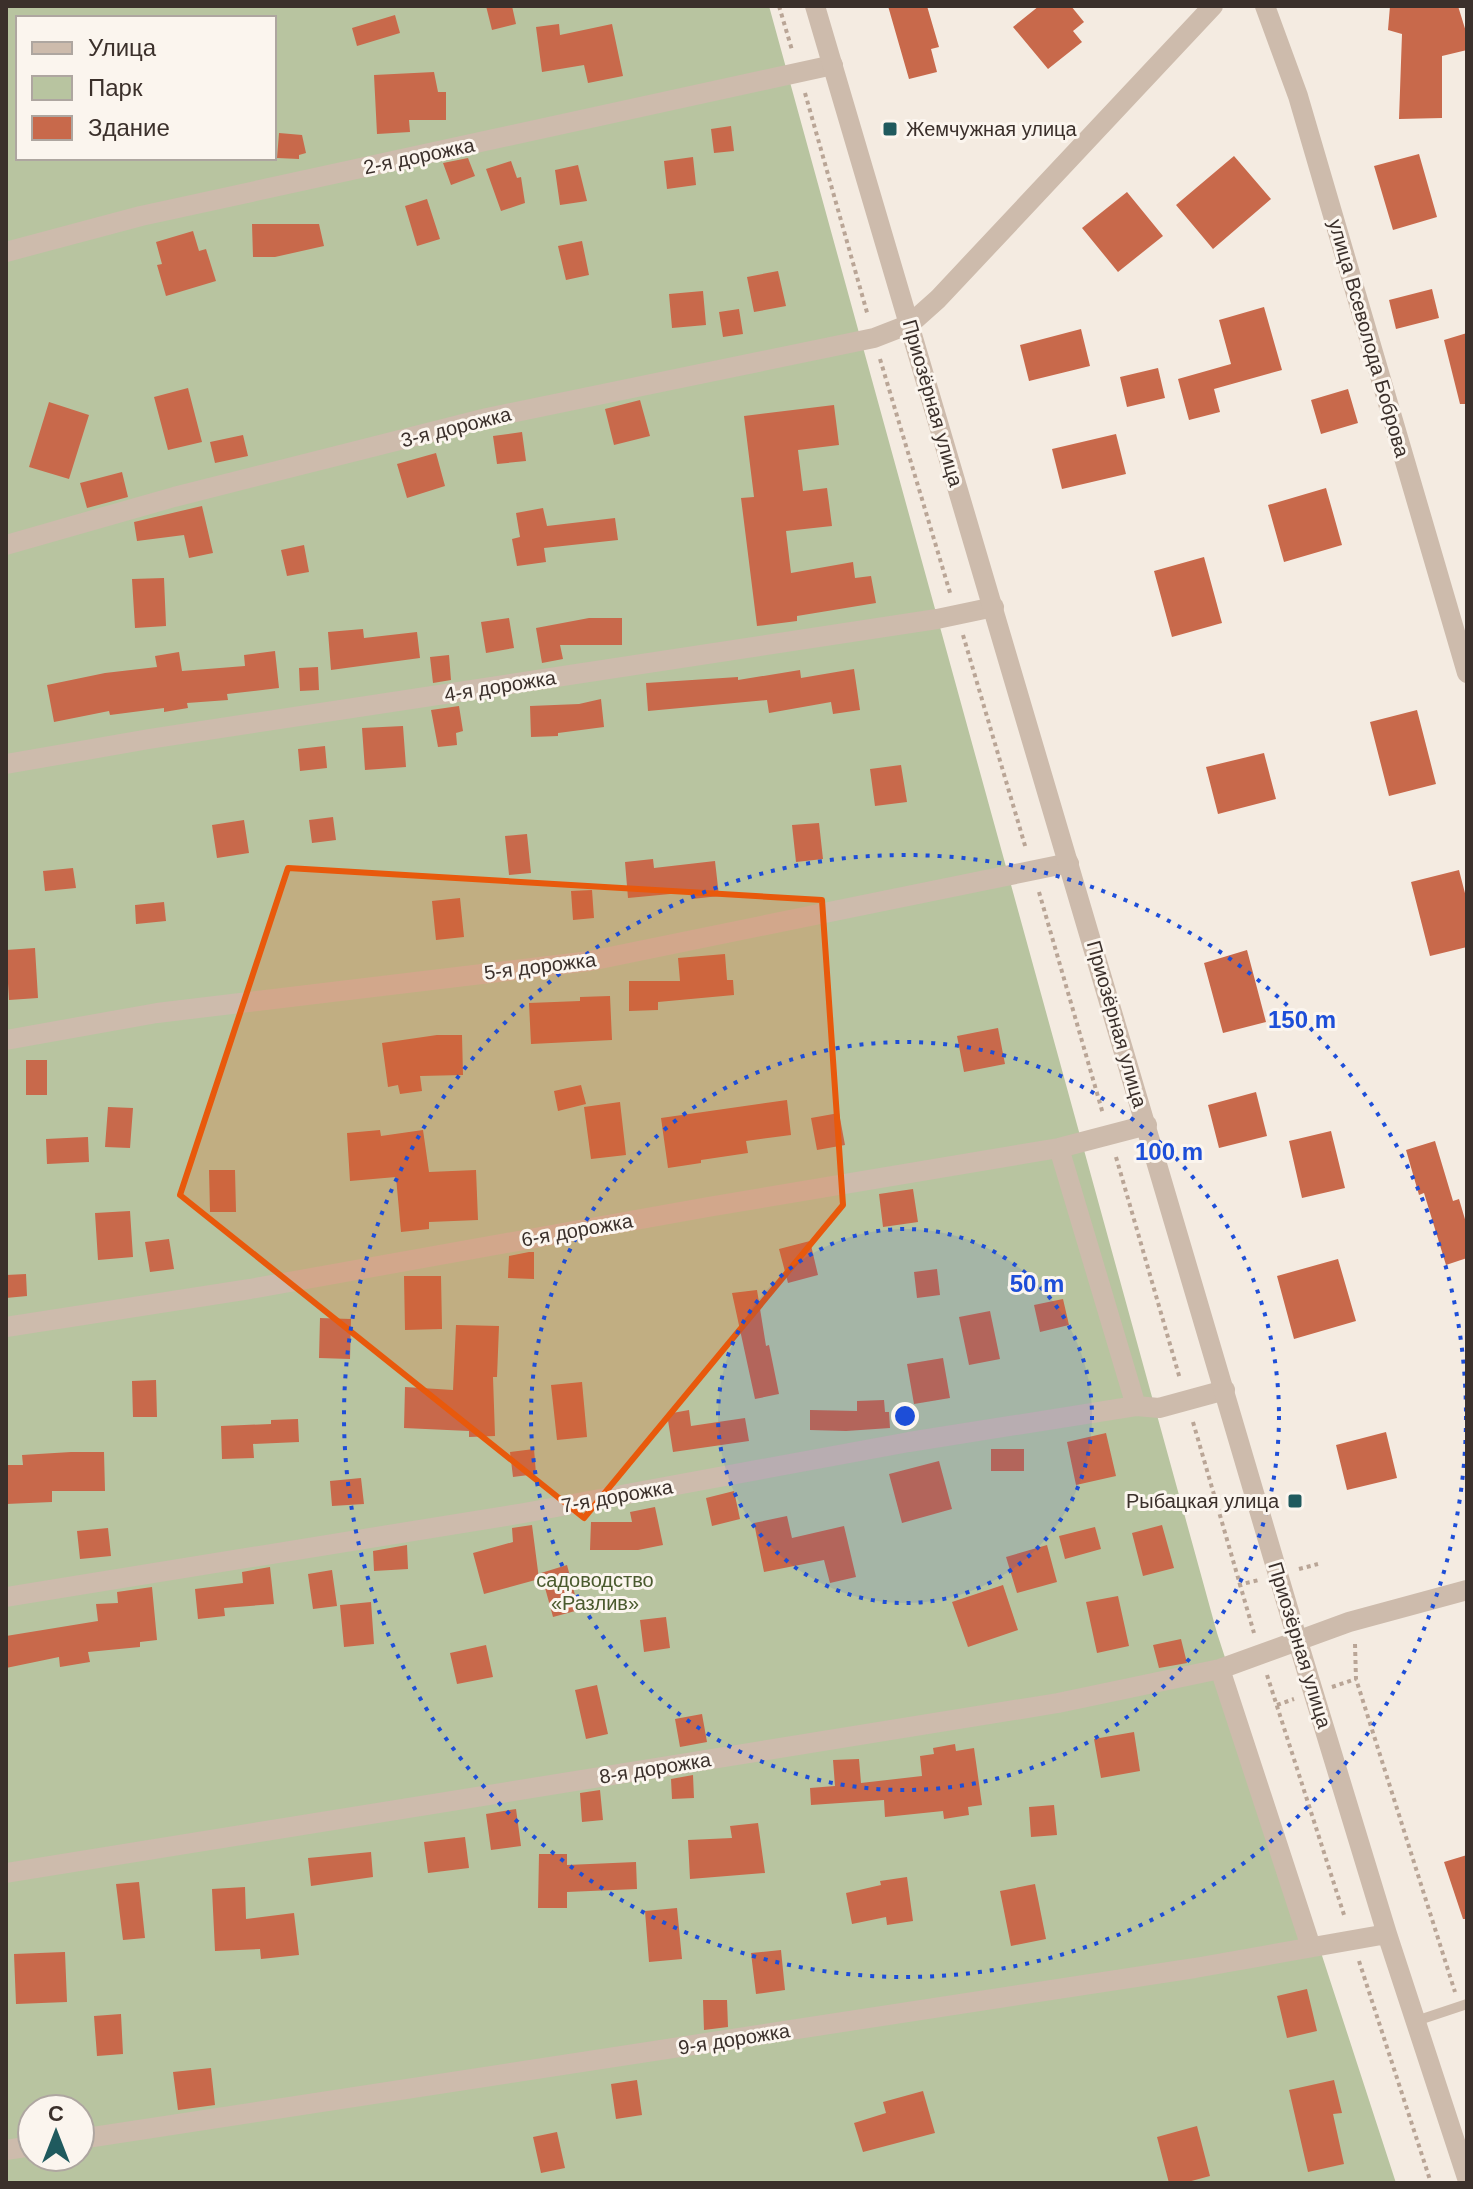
<svg xmlns="http://www.w3.org/2000/svg" width="1473" height="2189" viewBox="0 0 1473 2189" font-family="Arial,sans-serif">
	<style>
		.green { fill: #b8c4a0; fill-rule: evenodd }
		.building { fill: #c8694b }
		.lines { fill: none; stroke-linecap: round; stroke-linejoin: round }
		.path { stroke: #b9a596; stroke-width: 4; stroke-dasharray: 4 4; stroke-linecap: butt }
		.service { stroke: #cdbbac; stroke-width: 10 }
		.minor { stroke: #cdbbac; stroke-width: 20 }
		.tertiary { stroke: #cdbbac; stroke-width: 20 }
		.marked { fill: #e8590c; fill-opacity: 0.2; stroke: #e8590c; stroke-width: 6; stroke-linejoin: round }
		.ring { fill: none; stroke: #1d4ed8; stroke-width: 4; stroke-dasharray: 4 8 }
		.poi-dot { fill: #1f5a5e; stroke: #fbf5ee; stroke-width: 3 }
		.labels { text-anchor: middle; stroke-width: 6; stroke-linejoin: round; paint-order: stroke }
		.poi-label { font-size: 20px; fill: #3b302b; stroke: #fbf5ee; text-anchor: start }
		.street-label { font-size: 20px; fill: #3b302b; stroke: #fbf5ee }
		.park-label { font-size: 20px; fill: #4a5a2e; stroke: #fbf5ee }
		.centre { fill: #1d4ed8; stroke: #fbf5ee; stroke-width: 4 }
		.ring-label { font-size: 24px; text-anchor: middle; font-weight: bold; fill: #1d4ed8; stroke: #fbf5ee; stroke-width: 6; stroke-linejoin: round; paint-order: stroke }
	</style>
	<rect width="100%" height="100%" fill="#f4ebe1"/>
	<path class="green" d="M6,6H769L1217,1633L1396,2183H6ZM18,18H274V158H18ZM32,2109H80V2157H32Z"/>
	<path class="building" d="M486,6H512L516,24L492,30Z
		M888,6H927L939,47L931,49L937,72L909,79Z
		M1039,6H1071L1084,22L1073,31L1082,42L1048,69L1013,27Z
		M1390,6H1458L1467,35V50L1442,56V118L1399,119L1402,34L1388,30Z
		M395,15L400,33L357,46L352,28Z
		M559,24L560,35L612,24L623,76L588,83L584,65L542,72L536,27Z
		M434,72L438,92H446V120H409L410,132L377,134L374,75Z
		M731,126L734,151L714,153L711,129Z
		M279,133L302,135L306,153L299,155V159L277,158Z
		M1419,154L1437,217L1393,230L1374,166Z
		M1234,156L1271,199L1213,249L1176,205Z
		M693,157L696,185L667,189L664,161Z
		M468,158L475,176L451,185L443,163Z
		M511,161L517,178L521,177L525,203L501,211L486,169Z
		M578,165L587,201L560,205L555,170Z
		M1127,192L1163,236L1118,272L1082,228Z
		M427,199L440,239L417,246L405,206Z
		M252,224H319L324,246L275,257H253Z
		M193,231L199,251L206,249L216,281L166,296L157,265L162,264L156,242Z
		M582,241L589,275L566,280L558,246Z
		M778,271L786,306L754,312L747,277Z
		M1432,289L1439,318L1396,329L1389,300Z
		M703,291L706,325L672,328L669,294Z
		M1264,307L1282,370L1214,389L1220,412L1189,420L1178,379L1231,364L1219,320Z
		M739,309L743,334L723,337L719,312Z
		M1081,329L1090,366L1029,381L1020,345Z
		M1467,333V404H1460L1444,340Z
		M1158,368L1165,398L1127,407L1120,377Z
		M188,388L202,442L168,450L154,397Z
		M1348,389L1358,423L1321,434L1311,400Z
		M640,400L650,436L614,445L605,409Z
		M49,402L89,415L69,479L29,467Z
		M834,405L839,445L798,450L803,491L827,488L832,526L786,531L791,573L853,562L855,578L871,576L876,603L797,616V621L757,626L741,498L754,497L744,416Z
		M522,432L526,461L497,464L493,436Z
		M1116,434L1126,474L1062,489L1052,449Z
		M243,435L248,456L215,463L210,442Z
		M436,453L445,486L407,498L397,464Z
		M122,472L128,497L87,508L80,483Z
		M1326,488L1342,545L1284,562L1268,505Z
		M202,506L213,553L189,558L184,535L137,541L134,522Z
		M543,508L547,526L615,518L618,540L544,548L546,562L517,566L512,539L520,537L516,513Z
		M304,545L309,572L287,576L281,550Z
		M1204,557L1222,623L1172,637L1154,571Z
		M164,578L166,626L135,628L132,579Z
		M509,618L514,648L486,653L481,622Z
		M589,618H622V645H560L563,659L542,663L536,628Z
		M363,629L364,638L417,632L420,658L331,670L328,632Z
		M275,651L279,688L227,694L228,700L187,703L188,708L164,712V708L110,715L109,711L54,722L47,685L105,673L157,667L155,656L179,652L182,671L245,666L244,655Z
		M449,655L451,680L433,683L430,657Z
		M318,667L319,690L300,691L299,668Z
		M854,669L860,710L833,714L831,702L769,713L767,700L648,711L646,683L738,677V680L800,670L801,678Z
		M601,699L604,727L558,733V736L531,737L530,706L579,704Z
		M459,706L463,731L456,733L457,745L438,747L431,710Z
		M1417,710L1436,784L1389,796L1370,722Z
		M403,726L406,767L365,770L362,728Z
		M325,746L327,768L300,771L298,749Z
		M1264,753L1276,799L1218,814L1206,767Z
		M901,765L907,802L875,806L870,769Z
		M333,817L336,840L312,843L309,820Z
		M244,820L249,853L217,858L212,825Z
		M819,823L823,859L796,862L792,825Z
		M527,834L531,873L509,875L505,836Z
		M653,859L654,868L715,861L719,896L692,899L691,892L628,898L625,862Z
		M73,868L76,888L45,891L43,871Z
		M1459,870L1467,901V947L1430,956L1411,882Z
		M592,890L594,918L573,920L571,891Z
		M460,898L464,937L436,940L432,901Z
		M164,902L166,921L136,924L135,905Z
		M35,948L38,998L9,1000L6,950Z
		M1247,950L1266,1022L1223,1033L1204,963Z
		M725,954L727,980H733L734,995L658,1002V1010L629,1011V981H680L678,958Z
		M610,996L612,1040L531,1044L529,1003L580,1001V997Z
		M998,1028L1005,1064L964,1072L957,1036Z
		M437,1035H462L463,1075L420,1076L422,1091L400,1094L398,1085L388,1087L382,1043Z
		M26,1060H47V1095H26Z
		M581,1085L586,1104L558,1111L554,1091Z
		M1256,1092L1267,1136L1219,1148L1208,1105Z
		M787,1100L791,1135L746,1141L748,1153L701,1160V1163L668,1168L661,1118Z
		M620,1102L626,1155L591,1159L584,1107Z
		M108,1107L133,1108L130,1148L105,1147Z
		M839,1113L845,1145L817,1150L811,1118Z
		M380,1130L381,1136L423,1130L429,1172L476,1170L478,1220L429,1222V1229L401,1232L396,1177L350,1181L347,1133Z
		M1331,1131L1345,1188L1302,1198L1289,1141Z
		M88,1137L89,1162L47,1164L46,1139Z
		M1435,1141L1453,1201L1459,1199L1467,1226V1258L1446,1265L1424,1193L1419,1195L1406,1150Z
		M209,1170H235L236,1212H210Z
		M913,1189L918,1222L883,1227L879,1194Z
		M130,1211L133,1257L98,1260L95,1213Z
		M169,1239L174,1269L150,1272L145,1242Z
		M810,1241L818,1275L788,1283L779,1249Z
		M529,1252H534V1279L508,1278L509,1256Z
		M1338,1259L1356,1321L1294,1339L1277,1276Z
		M937,1269L940,1295L917,1298L914,1272Z
		M26,1274L27,1296L6,1298V1275Z
		M404,1276H441L442,1329L405,1330Z
		M757,1290L766,1346L769,1345L779,1394L755,1399L732,1293Z
		M1063,1299L1069,1325L1040,1332L1034,1305Z
		M990,1311L1000,1359L969,1365L959,1317Z
		M320,1318L351,1319L350,1359L319,1358Z
		M456,1325L499,1326L497,1377H493L495,1436L469,1437V1431L404,1428L405,1387L453,1390Z
		M943,1358L950,1398L914,1404L907,1364Z
		M156,1380L157,1417H133L132,1381Z
		M582,1382L587,1437L557,1440L551,1385Z
		M884,1400L885,1412H889L890,1428L846,1431L810,1430V1410L857,1411V1401Z
		M689,1410L691,1426L745,1418L749,1441L673,1452L667,1414Z
		M298,1419L299,1442L253,1444L254,1458L222,1459L221,1426L271,1424V1420Z
		M1386,1432L1397,1478L1347,1490L1336,1445Z
		M1106,1433L1116,1476L1076,1485L1067,1442Z
		M534,1449L536,1474L513,1477L510,1452Z
		M991,1449H1024V1471H991Z
		M71,1452H104L105,1491H52V1502L6,1504V1465H23L22,1455Z
		M939,1461L952,1509L902,1523L889,1474Z
		M361,1478L364,1504L332,1506L330,1481Z
		M734,1491L740,1519L712,1526L706,1498Z
		M655,1507L663,1545L638,1550H590L591,1522H632L630,1512Z
		M787,1516L792,1538L844,1526L856,1577L830,1583L824,1560L764,1572L754,1523Z
		M532,1525L539,1579L484,1594L473,1553L513,1542L512,1528Z
		M1162,1525L1174,1568L1143,1576L1132,1533Z
		M1095,1527L1101,1549L1065,1559L1059,1536Z
		M108,1528L111,1556L80,1559L77,1531Z
		M407,1545L408,1569L374,1571L373,1551Z
		M1047,1545L1057,1582L1017,1593L1006,1557Z
		M567,1565L579,1610L553,1617L541,1573Z
		M270,1567L274,1604L224,1608L225,1616L198,1619L195,1589L243,1583L242,1572Z
		M332,1570L337,1606L313,1609L308,1574Z
		M1003,1585L1018,1630L968,1647L952,1602Z
		M152,1587L157,1640L140,1642V1647L88,1652L90,1662L60,1667L59,1657L6,1668V1636L98,1621L96,1604L118,1603L117,1592Z
		M1118,1596L1129,1646L1097,1653L1086,1602Z
		M371,1602L374,1644L344,1647L340,1605Z
		M666,1617L670,1648L644,1652L640,1620Z
		M1181,1639L1187,1663L1159,1668L1153,1645Z
		M486,1645L493,1677L457,1684L450,1653Z
		M597,1685L608,1734L586,1739L575,1690Z
		M702,1714L707,1742L680,1747L675,1719Z
		M1134,1732L1140,1771L1101,1778L1094,1739Z
		M955,1744L956,1751L974,1748L982,1805L968,1807L969,1815L944,1819L943,1811L885,1817L884,1800L811,1805L810,1788L835,1786L833,1760L859,1759L861,1783L922,1776L920,1756L934,1754L933,1748Z
		M693,1775L694,1798L672,1799L671,1779Z
		M600,1790L603,1820L582,1822L580,1793Z
		M1054,1805L1057,1835L1031,1837L1029,1807Z
		M516,1809L521,1846L491,1850L486,1814Z
		M758,1823L765,1873L690,1879L688,1840L732,1838L730,1826Z
		M465,1837L469,1868L428,1873L424,1842Z
		M371,1852L373,1877L311,1886L308,1858Z
		M539,1854H567V1865L636,1862L637,1889L567,1892V1908H538Z
		M1467,1855V1919H1463L1444,1862Z
		M907,1877L913,1921L887,1925L886,1917L852,1924L846,1893L881,1885L880,1881Z
		M139,1882L145,1938L123,1940L116,1884Z
		M1035,1884L1046,1939L1011,1946L1000,1891Z
		M245,1887L246,1919L294,1913L299,1955L261,1959L260,1949L215,1951L212,1889Z
		M677,1908L682,1959L649,1962L645,1911Z
		M781,1950L785,1990L756,1994L751,1953Z
		M65,1952L67,2002L16,2004L14,1954Z
		M1307,1989L1317,2031L1287,2038L1277,1996Z
		M703,2000H727L728,2027L704,2030Z
		M121,2014L123,2054L97,2056L94,2016Z
		M211,2068L215,2105L178,2110L173,2072Z
		M637,2080L642,2115L616,2119L611,2084Z
		M1334,2080L1342,2113L1333,2114L1344,2164L1308,2172L1289,2090Z
		M923,2091L935,2133L863,2152L854,2123L886,2113L883,2102Z
		M1197,2126L1210,2176L1184,2183H1169L1157,2137Z
		M557,2132L565,2168L541,2173L533,2137Z"/>
	<g class="lines">
		<path class="path" d="M779,6L792,50
			M805,93L868,316
			M880,359L951,596
			M963,635L1026,849
			M1039,892L1103,1114
			M1116,1157L1180,1379
			M1193,1422L1254,1633
			M1299,1569L1318,1564
			M1238,1585L1259,1580
			M1355,1644L1356,1679L1455,1992
			M1267,1675L1345,1918
			M1332,1687L1356,1679
			M1277,1705L1294,1699
			M1359,1961L1431,2183"/>
		<path class="service" d="M1416,2021L1467,2004"/>
		<path class="minor" d="M1265,6L1298,96L1467,673
			M6,252L141,216L833,65
			M6,545L174,497L487,418L874,338L910,324L938,299L1213,6
			M6,764L149,739L937,619L994,607
			M6,1040L157,1013L590,961L1069,863
			M1059,1148L1136,1406
			M6,1327L250,1289L708,1207L1059,1148L1147,1125
			M6,1597L524,1513L909,1442L1136,1406L1159,1408L1225,1390
			M1298,1642L1387,1934L1467,2178
			M1220,1669L1311,1947
			M6,1873L1058,1703L1220,1669L1349,1622L1467,1590
			M80,2139L1195,1968L1387,1934
			M6,2150L32,2146"/>
		<path class="tertiary" d="M815,6L1298,1642"/>
	</g>
	<path class="marked" d="M288,868L822,900L843,1205L584,1518L180,1195Z"/>
	<circle cx="905" cy="1416" r="187" fill="#1d4ed8" fill-opacity=".12"/>
	<g class="ring">
		<circle cx="905" cy="1416" r="187"/>
		<circle cx="905" cy="1416" r="374"/>
		<circle cx="905" cy="1416" r="561"/>
	</g>
	<g class="poi-dot">
		<rect x="882" y="121" width="16" height="16" rx="4"/>
		<rect x="1287" y="1493" width="16" height="16" rx="4"/>
	</g>
	<g class="labels">
		<g class="poi-label">
			<text x="906" y="136">Жемчужная улица</text>
			<text x="1279" y="1508" text-anchor="end">Рыбацкая улица</text>
		</g>
		<g class="street-label">
			<text transform="translate(419 156) rotate(-12)" y="7">2-я дорожка</text>
			<text transform="translate(1369 338) rotate(74)" y="7">улица Всеволода Боброва</text>
			<text transform="translate(933 403) rotate(74)" y="7">Приозёрная улица</text>
			<text transform="translate(456 427) rotate(-14)" y="7">3-я дорожка</text>
			<text transform="translate(500 686) rotate(-9)" y="7">4-я дорожка</text>
			<text transform="translate(540 966) rotate(-7)" y="7">5-я дорожка</text>
			<text transform="translate(1117 1024) rotate(74)" y="7">Приозёрная улица</text>
			<text transform="translate(577 1230) rotate(-10)" y="7">6-я дорожка</text>
			<text transform="translate(617 1496) rotate(-10)" y="7">7-я дорожка</text>
			<text transform="translate(1300 1645) rotate(73)" y="7">Приозёрная улица</text>
			<text transform="translate(655 1768) rotate(-9)" y="7">8-я дорожка</text>
			<text transform="translate(734 2039) rotate(-9)" y="7">9-я дорожка</text>
		</g>
		<g class="park-label">
			<text x="595" y="1587">садоводство<tspan x="595" dy="23">«Разлив»</tspan></text>
		</g>
	</g>
	<circle cx="905" cy="1416" r="12" class="centre"/>
	<g class="ring-label">
		<text x="1302" y="1028">150 m</text>
		<text x="1169" y="1160">100 m</text>
		<text x="1037" y="1292">50 m</text>
	</g>
	<rect width="1473" height="2189" fill="none" stroke="#3b302b" stroke-width="16"/>
	<rect x="16" y="16" width="260" height="144" fill="#fbf5ee" stroke="#aea6a0" stroke-width="2"/>
	<rect x="32" y="42" width="40" height="12" fill="#cdbbac" stroke="#aea6a0" stroke-width="2"/>
	<text x="88" y="56" font-size="24" fill="#3b302b">Улица</text>
	<rect x="32" y="76" width="40" height="24" fill="#b8c4a0" stroke="#aea6a0" stroke-width="2"/>
	<text x="88" y="96" font-size="24" fill="#3b302b">Парк</text>
	<rect x="32" y="116" width="40" height="24" fill="#c8694b" stroke="#aea6a0" stroke-width="2"/>
	<text x="88" y="136" font-size="24" fill="#3b302b">Здание</text>
	<g transform="translate(56 2133)"><circle r="38" fill="#fbf5ee" stroke="#aea6a0" stroke-width="2"/>
	<path d="M0-6L14 30L0 20L-14 30Z" fill="#1f5a5e"/>
	<text y="-12" font-size="22" font-weight="bold" text-anchor="middle" fill="#3b302b">С</text>
	</g>
</svg>
